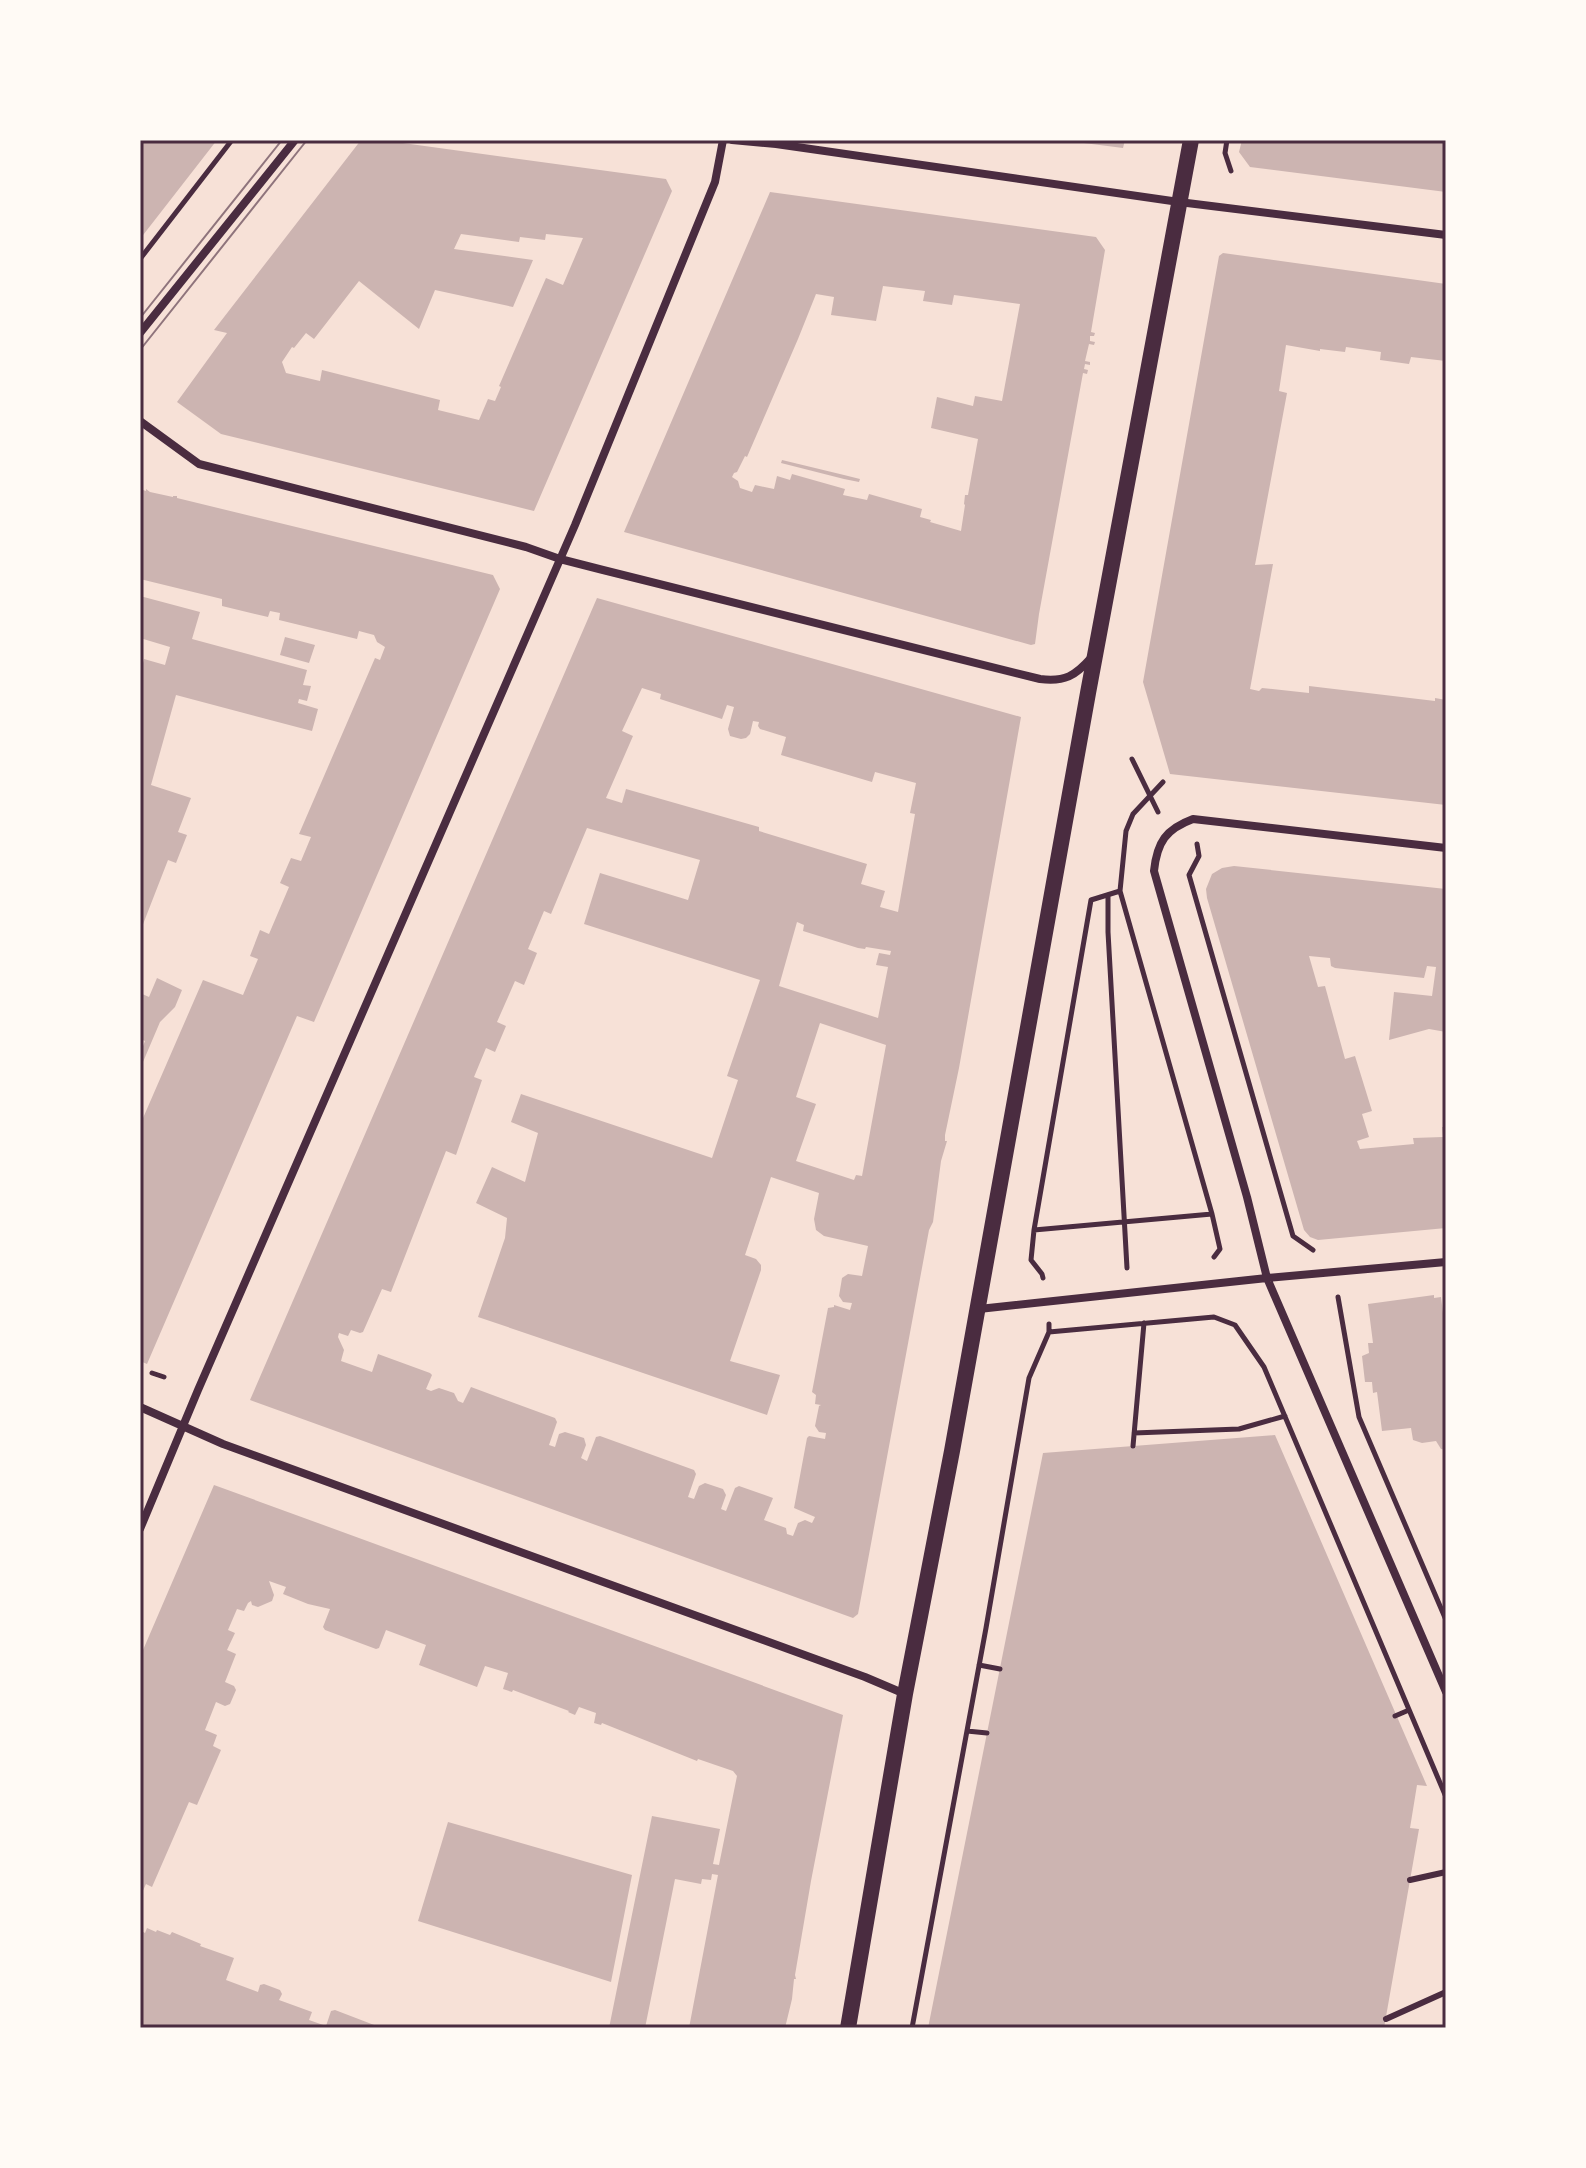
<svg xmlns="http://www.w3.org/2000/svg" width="1586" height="2168" viewBox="0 0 1586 2168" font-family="'DejaVu Sans',sans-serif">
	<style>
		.building { fill: #ccb4b1; fill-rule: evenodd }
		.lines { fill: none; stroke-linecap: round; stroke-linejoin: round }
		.path { stroke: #4a2c40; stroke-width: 5 }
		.service { stroke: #4a2c40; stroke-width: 6 }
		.minor { stroke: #4a2c40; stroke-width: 8 }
		.secondary { stroke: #4a2c40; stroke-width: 16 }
		.tram { stroke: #8f747c; stroke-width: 2 }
		.neatline { fill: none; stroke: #4a2c40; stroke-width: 3 }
	</style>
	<rect width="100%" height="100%" fill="#f7e1d7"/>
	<path class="building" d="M140,140H217L140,239Z
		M361,140H381L666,179L672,191L534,511L221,434L177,402L227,333L214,330ZM461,234L519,242L520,237L545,240L546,234L583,238L563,285L546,278L499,386L501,387L495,401L488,399L479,420L438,410L440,400L322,370L320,381L286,373L282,362L292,347L294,348L306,333L314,339L359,281L419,329L435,290L513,307L533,260L454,249Z
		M1076,140H1125L1123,148L1076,142Z
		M1242,140H1446V192L1250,167L1239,152Z
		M770,192L1096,237L1105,250L1091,332L1095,333L1094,336H1090V341L1095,342L1094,345L1089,344L1085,361L1090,362V365L1085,364L1084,369L1088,370L1087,374L1083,373L1039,614L1035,644L1031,645L624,532ZM883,286L925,291L923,301L952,305L954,295L1020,304L1002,401L975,396L973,406L937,397L931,428L978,439L968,495H965L964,504L965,505L961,531L930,522L931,520L920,517L922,509L869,494L867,500L843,495L845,489L792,474L790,480L777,476L774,489L755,485L752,492L740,488L738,481L732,477L734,473L737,472L745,456L747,457L798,339L816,294L834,297L831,315L876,321Z
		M1223,253L1446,284V361L1411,357L1409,364L1380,360L1381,352L1346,347L1345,352L1320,349V351L1286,345L1279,391L1287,393L1255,565L1273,564L1250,689L1259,691L1262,688L1309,693V686L1435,701V698L1446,700V805L1170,774L1143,682L1219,256Z
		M782,460L844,475V477V475L860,479L859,482L844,479L781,463Z
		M140,489L146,491V489L150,492L173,497V496H177V498L493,575L500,589L314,1022L297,1016L147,1364L140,1361V1125L203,980L243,995L258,959L250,956L260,930L269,934L289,887L280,883L291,858L301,861L311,837L299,834L375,658L380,660L385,647L377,642L374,635L359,631L357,639L279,620L280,613L270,611L268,617L222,606V599L140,579Z
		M140,596L200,612L192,639L307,670L303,685L311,686L307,701L299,699L298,703L318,709L312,731L176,695L151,785L191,798L178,832L187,835L176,863L168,860L140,932V675L144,659L165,665L170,647L140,638Z
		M597,598L1021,717L959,1068L945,1135V1141H947L941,1161L933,1222L929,1230L858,1614L853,1618L250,1400ZM642,688L661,694L660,699L722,719L727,705L734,707L728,729L730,736L741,739L746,738L750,734L753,721L759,722L758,726L760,729L786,737L781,755L872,782L875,772L916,783L910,813L915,814L898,912L880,907L885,891L861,884L867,864L759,831V827L626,789L622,803L606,798L633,736L622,731ZM587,828L700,860L688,900L600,873L584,924L760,980L727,1076L738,1080L712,1158L521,1094L511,1122L538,1133L525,1182L492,1167L476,1203L507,1218L505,1238L478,1317L767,1415L780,1375L730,1361L761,1270V1265L756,1259L745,1255L771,1177L819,1193L814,1219L816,1230L824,1236L868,1246L862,1276L848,1274L842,1278L839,1296L843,1302L852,1303L850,1310L834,1305V1307L828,1308L812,1392L816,1395L815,1404L821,1405L819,1406L815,1426L819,1432L826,1433L825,1439L809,1436L807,1438L794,1508L815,1517L812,1523L805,1520L798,1523L793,1536L787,1534L786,1528L764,1520L773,1498L739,1486L735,1488L726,1511L721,1509L726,1495L723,1489L705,1483L699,1486L694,1499L688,1497L696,1474L694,1470L600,1436L596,1437L587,1461L581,1458L586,1445L584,1438L565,1432L559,1434L555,1447L549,1445L557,1422L555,1418L471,1387L463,1403L458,1401L454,1393L439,1388L431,1391L426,1389L432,1375L430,1373L378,1354L372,1372L341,1361L344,1350L338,1337L339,1333L348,1336L351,1330L360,1333L363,1332L382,1289L391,1292L446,1151L456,1155L482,1080L474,1077L486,1048L495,1052L506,1026L497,1022L515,981L524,985L537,953L528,949L544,911L551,914ZM797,922L804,925L803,931L858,948L865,949L866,947L891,951L890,955L879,953L876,965L888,967L878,1018L779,986ZM820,1023L886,1045L862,1176L856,1175L854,1180L796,1161L816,1104L796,1097Z
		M285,637L315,645L309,663L280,655Z
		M1234,866L1446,889V1032L1429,1029L1389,1040L1394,992L1432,996L1436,967L1427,966L1424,978L1335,968L1331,966L1330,958L1309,956L1318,987L1325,986L1345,1059L1355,1056L1372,1111L1362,1114L1369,1137L1357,1141L1360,1149L1414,1144L1413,1138L1443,1137L1442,1127H1446V1228L1318,1240L1310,1237L1304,1230L1207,898L1206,889L1212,874L1222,868Z
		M157,978L182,990L175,1007L160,1022L140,1069V1054L145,1041L140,1039V993L149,997Z
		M1434,1295V1298L1441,1297L1443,1313H1446V1450L1441,1449L1436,1441L1422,1443L1413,1440L1411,1428L1382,1431L1377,1392L1373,1393L1372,1382H1365L1362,1356L1369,1353L1368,1343H1373L1368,1304Z
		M1275,1435L1427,1786L1417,1785L1410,1828L1419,1829L1384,2028H928L1043,1453Z
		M214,1485L843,1715L811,1881L795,1975L796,1979H794L792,1999L785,2028H689L718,1875L712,1874L711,1880L702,1879L701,1884L675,1879L645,2028H609L652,1816L720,1829L713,1864L719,1865L737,1776L733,1771L698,1759L697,1761L602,1723L601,1725L594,1723L596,1713L579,1707L575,1715L568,1712L569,1711L513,1690L512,1692L503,1689L508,1673L485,1666L477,1687L419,1665L426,1645L386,1630L379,1648L376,1649L325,1630L323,1627L330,1609L308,1604L283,1594L286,1587L269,1581L274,1595L272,1601L258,1607L252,1605L251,1601L248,1603L244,1611L237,1609L228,1630L235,1633L227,1650L236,1654L225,1682L234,1686L236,1690L230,1704L225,1706L216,1702L205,1730L217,1735L213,1746L221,1750L197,1805L189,1802L152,1887L146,1884L140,1897V1657Z
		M448,1822L632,1875L611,1982L418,1921Z
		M147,1928L156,1932L157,1930L170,1935L172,1932L201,1944L200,1946L234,1958L226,1980L258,1992L260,1985L264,1984L280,1990L282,1994L279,2000L312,2012L309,2020L326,2026L331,2011L335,2010L382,2028H140V1930L145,1933Z"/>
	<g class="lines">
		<path class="path" d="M1227,140L1225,153L1231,171
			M140,259L232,140
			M1132,759L1158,812
			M1163,782L1133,814L1126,831L1120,891L1212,1214L1220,1249L1214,1257
			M1197,844L1199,856L1189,875L1293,1236L1313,1250
			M1108,895V932L1127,1268
			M1034,1230L1212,1214
			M1043,1278L1042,1274L1031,1260L1034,1230L1091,900L1120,891
			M1338,1297L1359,1417L1446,1620
			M1049,1332L1214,1317L1235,1325L1264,1367L1446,1797
			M152,1373L164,1377
			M1134,1433L1239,1429L1285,1416
			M1133,1446L1144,1323
			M979,1665L1000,1669
			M1395,1716L1409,1710
			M967,1731L987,1733
			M912,2028L986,1628L1029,1378L1049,1332V1324"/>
		<path class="service" d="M1410,1880L1446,1872
			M1386,2019L1446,1992"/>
		<path class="minor" d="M732,140L776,144L1179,202L1446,235
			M140,333L295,140
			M140,421L199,464L526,547L560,559L603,570L1040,679C1065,682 1075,676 1091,658
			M1446,848L1193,819C1166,829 1157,842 1154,871L1247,1197L1267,1278L1446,1692
			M979,1309L1267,1278L1446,1262
			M140,1407L223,1444L865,1677L905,1694
			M140,1529L198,1390L575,525L715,182L723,140"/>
		<path class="secondary" d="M848,2028L905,1694L952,1451L1088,693L1191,140"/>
		<path class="tram" d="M140,318L282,140
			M140,350L307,140"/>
	</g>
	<rect width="1586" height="2168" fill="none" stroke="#fffaf5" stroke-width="284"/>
	<rect x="142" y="142" width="1302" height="1884" class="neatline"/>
</svg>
